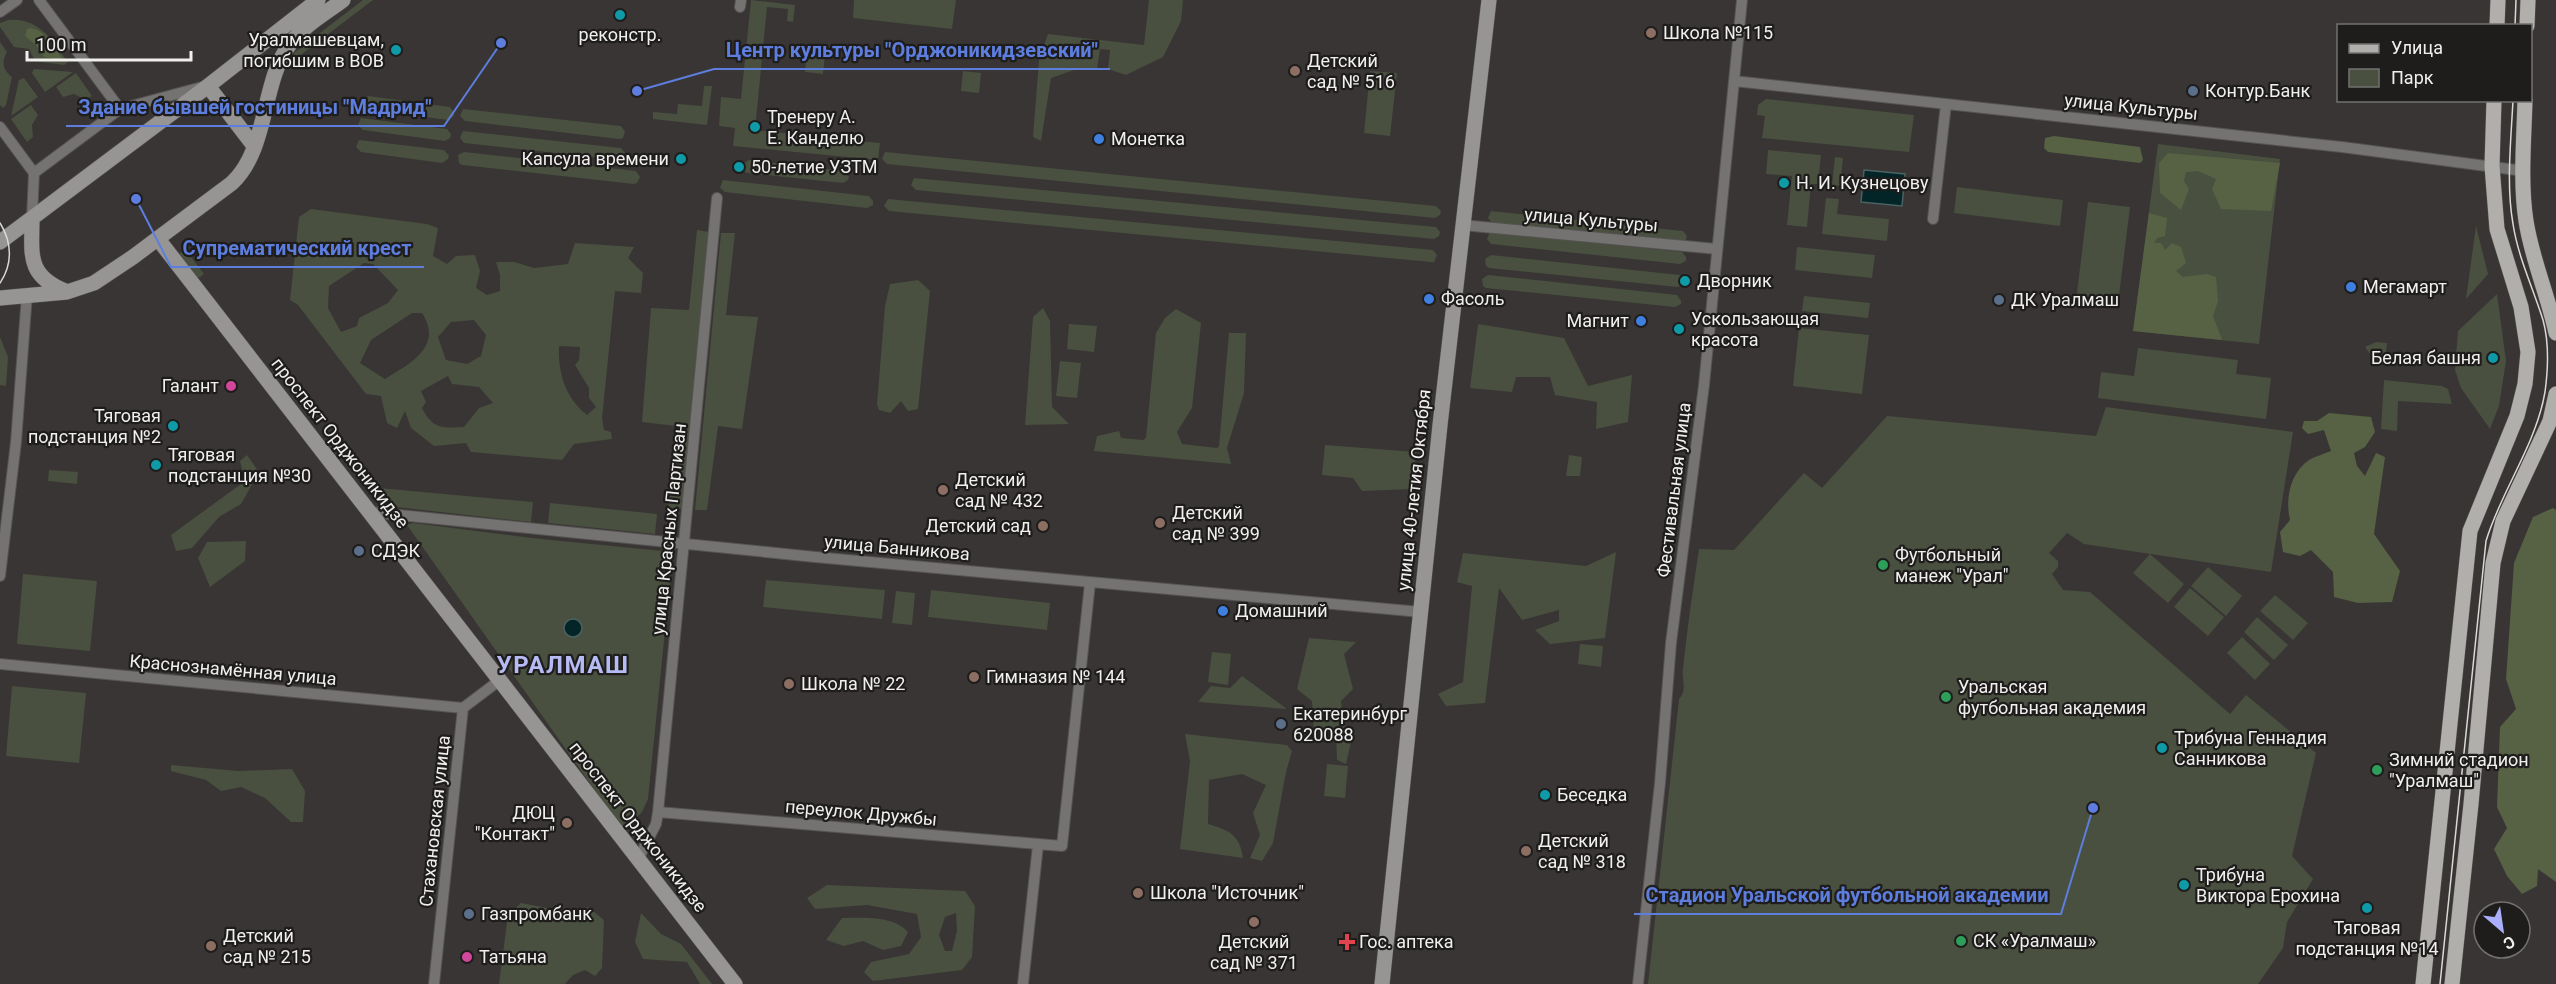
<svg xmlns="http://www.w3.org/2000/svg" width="2556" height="984" viewBox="0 0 2556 984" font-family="Roboto,sans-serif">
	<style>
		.green { fill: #49503f; fill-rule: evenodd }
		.forest { fill: #576244 }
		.water { fill: #032527; stroke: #4a6263; stroke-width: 1.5 }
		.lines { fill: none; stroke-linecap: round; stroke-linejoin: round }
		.street-casing { stroke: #565352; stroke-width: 12 }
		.secondary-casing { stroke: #565352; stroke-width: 16 }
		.primary-casing { stroke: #565352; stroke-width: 16 }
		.street { stroke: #747372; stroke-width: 10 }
		.secondary { stroke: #969593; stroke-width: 15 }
		.primary { stroke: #b0afac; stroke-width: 15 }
		.tram { stroke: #dbd9d8; stroke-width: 1.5 }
		.culture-dot { fill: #0f9aa8; stroke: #1e1d1c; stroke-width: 2 }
		.education-dot { fill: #8d6e63; stroke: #1e1d1c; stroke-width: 2 }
		.service-dot { fill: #5c6f8a; stroke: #1e1d1c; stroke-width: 2 }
		.shop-dot { fill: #3f7fe0; stroke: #1e1d1c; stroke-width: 2 }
		.hotel-dot { fill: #d1479c; stroke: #1e1d1c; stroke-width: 2 }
		.leisure-dot { fill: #2e9e5b; stroke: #1e1d1c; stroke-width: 2 }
		.health-dot { fill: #e0444e; stroke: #1e1d1c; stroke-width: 2 }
		.labels { text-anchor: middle; stroke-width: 4.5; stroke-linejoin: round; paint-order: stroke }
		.poi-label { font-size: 18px; fill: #f1efee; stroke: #1e1d1c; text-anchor: start }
		.street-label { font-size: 18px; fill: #f1efee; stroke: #1e1d1c }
		.district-label { font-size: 24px; font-weight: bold; letter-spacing: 1.5px; fill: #b6bbf4; stroke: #1e1d1c }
		.leader { fill: none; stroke: #5d7edf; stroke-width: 2 }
		.callout-dot { fill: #5d7edf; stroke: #1e1d1c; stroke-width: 2 }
		.callout-label { font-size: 20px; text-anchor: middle; font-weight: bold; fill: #5d7edf; stroke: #1e1d1c; stroke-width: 4.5; stroke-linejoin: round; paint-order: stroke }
	</style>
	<rect width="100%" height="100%" fill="#383534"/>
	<path class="green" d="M363,0H373L294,60L292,57L295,52Z
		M751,0L795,5L793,22L787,21L788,9L767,7L755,130L880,143L878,160L733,146L735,128L719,126L721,97L741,99Z
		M854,0H956L952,29L853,18Z
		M1149,0H1183L1181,21L1163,57L1126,75L1108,69L1110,50L1100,49L1097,69L1074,70L1051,78L1041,141L1033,137L1039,60L1048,34L1144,45Z
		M8,20C39,17 52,40 68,62L64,65L35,61L29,49L14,47L0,27V23Z
		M0,42L7,52C1,62 3,70 12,77L6,105L3,108L0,105Z
		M807,52L825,54L823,74L805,72Z
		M34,69L73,72L45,92L32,73Z
		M963,71L981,73L979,93L961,91Z
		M1370,71L1397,73L1390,136L1364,133Z
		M76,73L92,96L86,100L74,94L63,97L56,87Z
		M24,78L38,97L11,116L19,80Z
		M704,86H712L707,125L653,119V112L677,114L678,104L702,106Z
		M368,96L450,107L454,113V116L448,120L366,109L363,107L362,100Z
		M1766,99L1914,115L1909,152L1762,138L1765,116L1757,115L1758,105Z
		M31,105L38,115L32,125L33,137L27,142L11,119Z
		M463,109L621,126L625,132L623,138L619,139L465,121L460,116Z
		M361,118L447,129L451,134L450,138L445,141L363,130L358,125Z
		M463,131L621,148L625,153L624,157L619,160L464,143L460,138Z
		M359,140L444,150L449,156L448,159L442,163L361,152L356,147Z
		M2158,144L2280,159L2259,344L2133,331Z
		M1768,150L1821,155L1818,184H1811L1807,227L1787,225L1792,176L1766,174Z
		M464,152L636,171L640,177L637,183L634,184L462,165L459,163L458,155Z
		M885,152L1436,206L1441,211L1440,215L1435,218L887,164L882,159Z
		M1835,157L1843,158L1840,186L1832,185Z
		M749,160L845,171L849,177L848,180L843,183L747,173L744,171L743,164Z
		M914,178L1436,227L1440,232L1439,236L1434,239L916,190L911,185Z
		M723,180L869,196L873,201V205L867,208L725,192L720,188Z
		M1957,187L2063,200L2060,226L1954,213Z
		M1826,198L1839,199L1837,214L1889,219L1887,241L1822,234Z
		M888,199L1433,250L1437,255L1434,262H1431L889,211L884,206Z
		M2088,202L2130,207L2118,304L2076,301Z
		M311,209L427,224L438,228L433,256L447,264L456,256L475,255L480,271L476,288L487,295L500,291V275L496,262H514L534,268L568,264L575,243L634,247L628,258L643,273L641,293L615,291L602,418L604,430L611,432L612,439L574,444L562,460L471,452L466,443L434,446L411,428L405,411L397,428L387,423L381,396L366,394L298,305L290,300L299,217ZM364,263L373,264L398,290L388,303L359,318L357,326L341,332L328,308L329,286ZM412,313H422C444,347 409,364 385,379L360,363L371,340ZM474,320L486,335L481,356L467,364L446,360L438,337L451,322ZM559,346L580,347L579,360L575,365L589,388V398L596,407L587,415C565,397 558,373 559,346ZM448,376L452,384L479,387L493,403L479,408L464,427C441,428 433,429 422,408L426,402L421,391Z
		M1491,211L1683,231L1687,236L1685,242L1492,223L1488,218Z
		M2476,226L2488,274L2466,299Z
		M697,230L709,232L682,509L668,508L676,426L642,422L651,308L689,310Z
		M1490,232L1682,252L1686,257V261L1680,264L1491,244L1487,239Z
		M721,233H735L726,315L758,317L742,429L718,426L707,510H695Z
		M1797,247L1875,255L1872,278L1795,270Z
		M185,249L204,274L197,279L179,254Z
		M1491,255L1680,275L1684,281L1683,284L1678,287L1489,268L1486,266L1485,259Z
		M1488,275L1677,295L1681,301V304L1675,307L1486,288L1483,286L1482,279Z
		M918,280L930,291L918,409L908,411L901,401L890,413L879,410L877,404L885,306L890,284Z
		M2497,294L2506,361L2499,406L2490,429L2461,388L2455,370L2458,331Z
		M1804,296L1870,303L1868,318L1802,311Z
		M1043,308L1050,321L1052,407L1069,424L1025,425L1033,317Z
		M1176,309L1201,323L1192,408L1177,432L1182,444L1217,448L1219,446L1229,333H1246L1244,393L1227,448L1231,464L1094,451L1097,436L1119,431L1121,438L1143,440L1146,438L1156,333L1165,318Z
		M1069,324L1097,326L1094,352L1067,349Z
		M1478,324L1564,338L1588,386L1632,375L1628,422L1596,429L1597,402L1555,395L1550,377H1516L1512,392L1470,388Z
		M1799,328L1869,335L1862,394L1793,386Z
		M0,337L8,357L6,386L0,385Z
		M2376,342L2387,343L2385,362H2376L2365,347Z
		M2138,348L2238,360L2236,374L2271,378L2266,419L2098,398L2101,372L2134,376Z
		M1060,361L1081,363L1077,398L1056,396Z
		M2384,380L2442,386L2448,389L2452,404L2398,401L2397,431L2381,429Z
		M2106,407L2293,432L2271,572L2084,544L2067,533L2049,553L2058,561V567L2052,574L2063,590L2090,592L2230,714L2246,695L2316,753L2292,856L2313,879L2287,922L2283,948L2258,984H1648L1679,699C1688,689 1681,679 1683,669C1687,629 1693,589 1699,549L1734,550L1804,473L1822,488L1887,416L2096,436Z
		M1325,445L1416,452L1412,489L1362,491L1353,478L1322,475Z
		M247,455L259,472L241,504L219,517L192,548L176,551L171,535L245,481L240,461Z
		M1569,455L1582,457L1580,476H1566Z
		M49,470L78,472L77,484L48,481Z
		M379,488L533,502L531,522L396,507Z
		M550,503L657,514L655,534L548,523Z
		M413,523L541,539L673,552L648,799L642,812L623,830L407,525Z
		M246,541L245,561L210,587L198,558L207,542Z
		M1616,552L1605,638L1550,644L1535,630L1559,621V610L1522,620L1499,588L1485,703L1446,706L1438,694L1463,682L1472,586L1457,582L1463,553L1586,566Z
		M2150,554L2184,584L2168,603L2133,573Z
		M2208,567L2242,596L2226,616L2191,586Z
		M23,574L97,581L90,651L17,644Z
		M766,580L885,590L882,619L763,607Z
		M2190,588L2224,617L2208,636L2174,607Z
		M931,590L1050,603L1047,630L928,617Z
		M896,591L915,593L912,625L892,623Z
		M2275,595L2308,623L2293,640L2260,611Z
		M2257,617L2288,645L2274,660L2244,632Z
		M2242,637L2270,664L2255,680L2227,653Z
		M1309,638L1356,642L1344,654L1353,689L1341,701L1344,725L1354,729L1346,764L1337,760L1336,734L1314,731L1312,701L1297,689Z
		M1580,644L1603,646L1601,667L1578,664Z
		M1212,652L1231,654L1228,685L1208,682Z
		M1242,676L1287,709L1198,702L1211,686L1230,688Z
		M12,686L86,693L79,763L6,756Z
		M1185,734L1287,745L1292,751L1286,772L1273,843L1262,861L1250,858L1260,835L1253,813L1266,785L1242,774L1209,780L1208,824C1228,830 1240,834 1243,858L1180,849L1190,761Z
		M1327,764L1348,766L1345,798L1324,796Z
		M171,765L238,771L292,769L305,791L303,822H291L265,798L241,787L221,791L206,780L171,771Z
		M827,885L965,891L975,906L972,957L962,970L873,981L864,972L871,962L909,954L921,937L917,914L867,905L815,909L807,898ZM956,913L957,931L952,951H945L939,935L945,917Z
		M521,903L569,912L588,907L604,920L602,968L595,976L585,970L573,975L565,984H499L508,915Z
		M641,913L661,934L681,944L712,984H700L687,962L643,959L635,942Z
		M842,918C863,918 893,915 908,932L901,946L883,950L863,941L844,946L826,940Z"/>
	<path class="forest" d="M30,28C46,29 55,49 64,61L44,57L36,45L25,36L27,29Z
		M2054,136L2140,147L2143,160L2140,163L2048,152L2044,148L2045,138Z
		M2168,153L2280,163L2271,211L2221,209L2212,189L2216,179L2198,171L2186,172L2184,181L2189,189L2181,210L2160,193L2159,163Z
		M2149,213L2167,218L2165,236L2157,238L2154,243H2161L2165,250L2172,243L2181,247L2186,263L2176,271L2183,277L2207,274L2216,277L2218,301L2213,316L2222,340L2133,331Z
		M2329,413L2371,417L2375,432L2365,447L2354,453L2357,466L2365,476L2376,453L2385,457L2374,534L2400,571L2392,602L2358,603L2334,597L2333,572L2311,550L2300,556L2283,552L2280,532L2290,520C2285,499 2290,473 2309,460C2316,456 2324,454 2331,451L2324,430L2308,434L2302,428L2304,421H2317Z
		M2553,508L2556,510V882L2538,869L2537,886L2522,894L2507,876L2494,849L2507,828L2497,807L2500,727L2516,709L2506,679L2514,563L2533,517Z"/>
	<path class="water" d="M1864,170L1905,174L1902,206L1861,202Z
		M564 628a9 9 0 1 1 18 0a9 9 0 1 1-18 0Z"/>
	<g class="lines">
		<defs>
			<path id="street" d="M39,0L120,109
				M740,7L741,0
				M0,12L17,0
				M1734,81L2342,147L2524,171
				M0,127L34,173L32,218
				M34,173L120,109L202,87
				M1933,219L1946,104
				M1462,225L1717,249
				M370,512L815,557L1421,612
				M0,576L16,442L27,294
				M0,664L463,708
				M658,812L1062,846L1090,583
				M638,859L656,824L658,812L717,198
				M434,984L463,708L500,680
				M1023,984L1038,845
				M1638,984L1660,783L1671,643L1704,385L1742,0"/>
			<path id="secondary" d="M208,86L254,146
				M32,218C32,254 26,275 65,291
				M158,239L735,984
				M0,242L208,86L318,0
				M0,298L67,292L94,283L133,257L232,183C269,148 261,82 290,44C303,26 326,13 343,0
				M1382,984L1440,425L1489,0"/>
			<path id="primary" d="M2497,26L2498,0
				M2527,26L2528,0
				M2525,100C2524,140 2520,182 2526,221C2532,260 2548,295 2556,333
				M2423,984L2470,531L2517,416L2525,384L2528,352L2521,307L2497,229L2492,166L2494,100
				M2452,984L2471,804L2493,563L2503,521L2550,421L2556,394"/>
		</defs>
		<use href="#street" class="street-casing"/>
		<use href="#secondary" class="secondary-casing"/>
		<use href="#primary" class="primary-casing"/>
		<use href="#street" class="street"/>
		<use href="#secondary" class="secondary"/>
		<use href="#primary" class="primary"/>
		<path class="tram" d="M2515,26L2516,0
			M0,223C12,242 13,264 0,283
			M2440,984L2486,541C2501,491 2536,445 2545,392C2548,370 2549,342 2543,320C2533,288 2518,257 2513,224C2506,184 2511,141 2513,100"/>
	</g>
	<g class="culture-dot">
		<circle cx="620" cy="15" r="6"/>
		<circle cx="396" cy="50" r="6"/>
		<circle cx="755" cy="127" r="6"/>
		<circle cx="681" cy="159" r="6"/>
		<circle cx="739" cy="167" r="6"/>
		<circle cx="1784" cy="183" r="6"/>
		<circle cx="1685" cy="281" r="6"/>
		<circle cx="1679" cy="329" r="6"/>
		<circle cx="2493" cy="358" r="6"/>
		<circle cx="173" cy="426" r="6"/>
		<circle cx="156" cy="465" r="6"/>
		<circle cx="2162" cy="748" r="6"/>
		<circle cx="1545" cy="795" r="6"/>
		<circle cx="2184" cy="885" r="6"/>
		<circle cx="2367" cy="908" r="6"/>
	</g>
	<g class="education-dot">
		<circle cx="1651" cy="33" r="6"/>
		<circle cx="1295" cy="71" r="6"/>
		<circle cx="943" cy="490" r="6"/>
		<circle cx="1160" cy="523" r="6"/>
		<circle cx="1043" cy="526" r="6"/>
		<circle cx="974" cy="677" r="6"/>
		<circle cx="789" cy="684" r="6"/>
		<circle cx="567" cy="823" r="6"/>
		<circle cx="1526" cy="851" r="6"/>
		<circle cx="1138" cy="893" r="6"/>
		<circle cx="1254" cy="922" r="6"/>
		<circle cx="211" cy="946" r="6"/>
	</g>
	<g class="service-dot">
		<circle cx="2193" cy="91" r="6"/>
		<circle cx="1999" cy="300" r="6"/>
		<circle cx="359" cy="551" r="6"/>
		<circle cx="1281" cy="724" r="6"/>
		<circle cx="469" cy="914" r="6"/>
	</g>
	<g class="shop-dot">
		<circle cx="1099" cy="139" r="6"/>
		<circle cx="2351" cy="287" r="6"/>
		<circle cx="1429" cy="299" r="6"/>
		<circle cx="1641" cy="321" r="6"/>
		<circle cx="1223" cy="611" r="6"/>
	</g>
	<g class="hotel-dot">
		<circle cx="231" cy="386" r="6"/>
		<circle cx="467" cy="957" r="6"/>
	</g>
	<g class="leisure-dot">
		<circle cx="1883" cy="565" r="6"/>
		<circle cx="1946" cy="697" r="6"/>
		<circle cx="2377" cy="770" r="6"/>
		<circle cx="1961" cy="941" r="6"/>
	</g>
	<path class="health-dot" d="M1344 933h6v6h6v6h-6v6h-6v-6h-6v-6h6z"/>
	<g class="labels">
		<g class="poi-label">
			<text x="1663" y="39">Школа №115</text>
			<text x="620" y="41" text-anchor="middle">реконстр.</text>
			<text x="384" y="46" text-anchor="end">Уралмашевцам,<tspan x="384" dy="21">погибшим в ВОВ</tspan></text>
			<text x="1307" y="67">Детский<tspan x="1307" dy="21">сад № 516</tspan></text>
			<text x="2205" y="97">Контур.Банк</text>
			<text x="767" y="123">Тренеру А.<tspan x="767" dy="21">Е. Канделю</tspan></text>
			<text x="1111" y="145">Монетка</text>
			<text x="669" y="165" text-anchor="end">Капсула времени</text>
			<text x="751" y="173">50-летие УЗТМ</text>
			<text x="1796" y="189">Н. И. Кузнецову</text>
			<text x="1697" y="287">Дворник</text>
			<text x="2363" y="293">Мегамарт</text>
			<text x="1441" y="305">Фасоль</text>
			<text x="2011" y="306">ДК Уралмаш</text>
			<text x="1691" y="325">Ускользающая<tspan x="1691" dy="21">красота</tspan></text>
			<text x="1629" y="327" text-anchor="end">Магнит</text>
			<text x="2481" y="364" text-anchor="end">Белая башня</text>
			<text x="219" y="392" text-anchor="end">Галант</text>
			<text x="161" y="422" text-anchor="end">Тяговая<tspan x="161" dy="21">подстанция №2</tspan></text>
			<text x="168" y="461">Тяговая<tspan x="168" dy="21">подстанция №30</tspan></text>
			<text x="955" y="486">Детский<tspan x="955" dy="21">сад № 432</tspan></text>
			<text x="1172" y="519">Детский<tspan x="1172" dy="21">сад № 399</tspan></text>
			<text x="1031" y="532" text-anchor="end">Детский сад</text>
			<text x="371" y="557">СДЭК</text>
			<text x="1895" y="561">Футбольный<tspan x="1895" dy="21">манеж "Урал"</tspan></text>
			<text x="1235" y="617">Домашний</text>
			<text x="986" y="683">Гимназия № 144</text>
			<text x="801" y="690">Школа № 22</text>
			<text x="1958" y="693">Уральская<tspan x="1958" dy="21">футбольная академия</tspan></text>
			<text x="1293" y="720">Екатеринбург<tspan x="1293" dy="21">620088</tspan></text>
			<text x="2174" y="744">Трибуна Геннадия<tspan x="2174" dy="21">Санникова</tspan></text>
			<text x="2389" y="766">Зимний стадион<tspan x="2389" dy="21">"Уралмаш"</tspan></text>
			<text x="1557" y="801">Беседка</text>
			<text x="555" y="819" text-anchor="end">ДЮЦ<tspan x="555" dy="21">"Контакт"</tspan></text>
			<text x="1538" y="847">Детский<tspan x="1538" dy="21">сад № 318</tspan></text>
			<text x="2196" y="881">Трибуна<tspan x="2196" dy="21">Виктора Ерохина</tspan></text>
			<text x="1150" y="899">Школа "Источник"</text>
			<text x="481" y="920">Газпромбанк</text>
			<text x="2367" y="934" text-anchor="middle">Тяговая<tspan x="2367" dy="21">подстанция №14</tspan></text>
			<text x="223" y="942">Детский<tspan x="223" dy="21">сад № 215</tspan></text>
			<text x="1973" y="947">СК «Уралмаш»</text>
			<text x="1254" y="948" text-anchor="middle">Детский<tspan x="1254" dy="21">сад № 371</tspan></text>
			<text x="1359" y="948">Гос. аптека</text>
			<text x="479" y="963">Татьяна</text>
		</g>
		<g class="street-label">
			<text transform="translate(2131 107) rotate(6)" y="6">улица Культуры</text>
			<text transform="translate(1591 220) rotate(5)" y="6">улица Культуры</text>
			<text transform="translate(340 443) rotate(52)" y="6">проспект Орджоникидзе</text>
			<text transform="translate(1414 490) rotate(-84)" y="6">улица 40-летия Октября</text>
			<text transform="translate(1674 490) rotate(-83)" y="6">Фестивальная улица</text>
			<text transform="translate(669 529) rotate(-84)" y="6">улица Красных Партизан</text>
			<text transform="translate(897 548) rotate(5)" y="6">улица Банникова</text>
			<text transform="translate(233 670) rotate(5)" y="6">Краснознамённая улица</text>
			<text transform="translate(861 813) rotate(5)" y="6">переулок Дружбы</text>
			<text transform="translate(435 821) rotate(-84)" y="6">Стахановская улица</text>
			<text transform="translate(638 827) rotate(52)" y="6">проспект Орджоникидзе</text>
		</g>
		<g class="district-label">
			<text x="563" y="673">УРАЛМАШ</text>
		</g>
	</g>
	<path class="leader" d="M637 91L714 69H1110M501 43L444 126H66M136 199L171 267H424M2093 808L2061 914H1634"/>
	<g class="callout-dot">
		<circle cx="637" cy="91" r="6"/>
		<circle cx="501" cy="43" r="6"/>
		<circle cx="136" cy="199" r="6"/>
		<circle cx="2093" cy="808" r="6"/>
	</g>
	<g class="callout-label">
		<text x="912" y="57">Центр культуры "Орджоникидзевский"</text>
		<text x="255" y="114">Здание бывшей гостиницы "Мадрид"</text>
		<text x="297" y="255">Супрематический крест</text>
		<text x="1847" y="902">Стадион Уральской футбольной академии</text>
	</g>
	<rect x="2337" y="24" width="195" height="78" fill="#1e1d1c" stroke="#727170" stroke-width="1.5"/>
	<rect x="2349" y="44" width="30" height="9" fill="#b0afac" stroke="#727170" stroke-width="1.5"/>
	<text x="2391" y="54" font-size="18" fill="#f1efee">Улица</text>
	<rect x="2349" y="69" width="30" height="18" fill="#49503f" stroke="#727170" stroke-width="1.5"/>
	<text x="2391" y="84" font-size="18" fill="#f1efee">Парк</text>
	<g transform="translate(2502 930) rotate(151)"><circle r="28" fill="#1e1d1c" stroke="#727170" stroke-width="1.5"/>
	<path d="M0-4.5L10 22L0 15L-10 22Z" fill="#abaffb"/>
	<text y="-9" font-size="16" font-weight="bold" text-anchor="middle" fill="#f1efee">С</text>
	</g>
	<path d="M27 51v9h164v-9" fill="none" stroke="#f1efee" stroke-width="3"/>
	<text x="36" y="51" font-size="18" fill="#f1efee" stroke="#1e1d1c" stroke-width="4.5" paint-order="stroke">100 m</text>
</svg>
